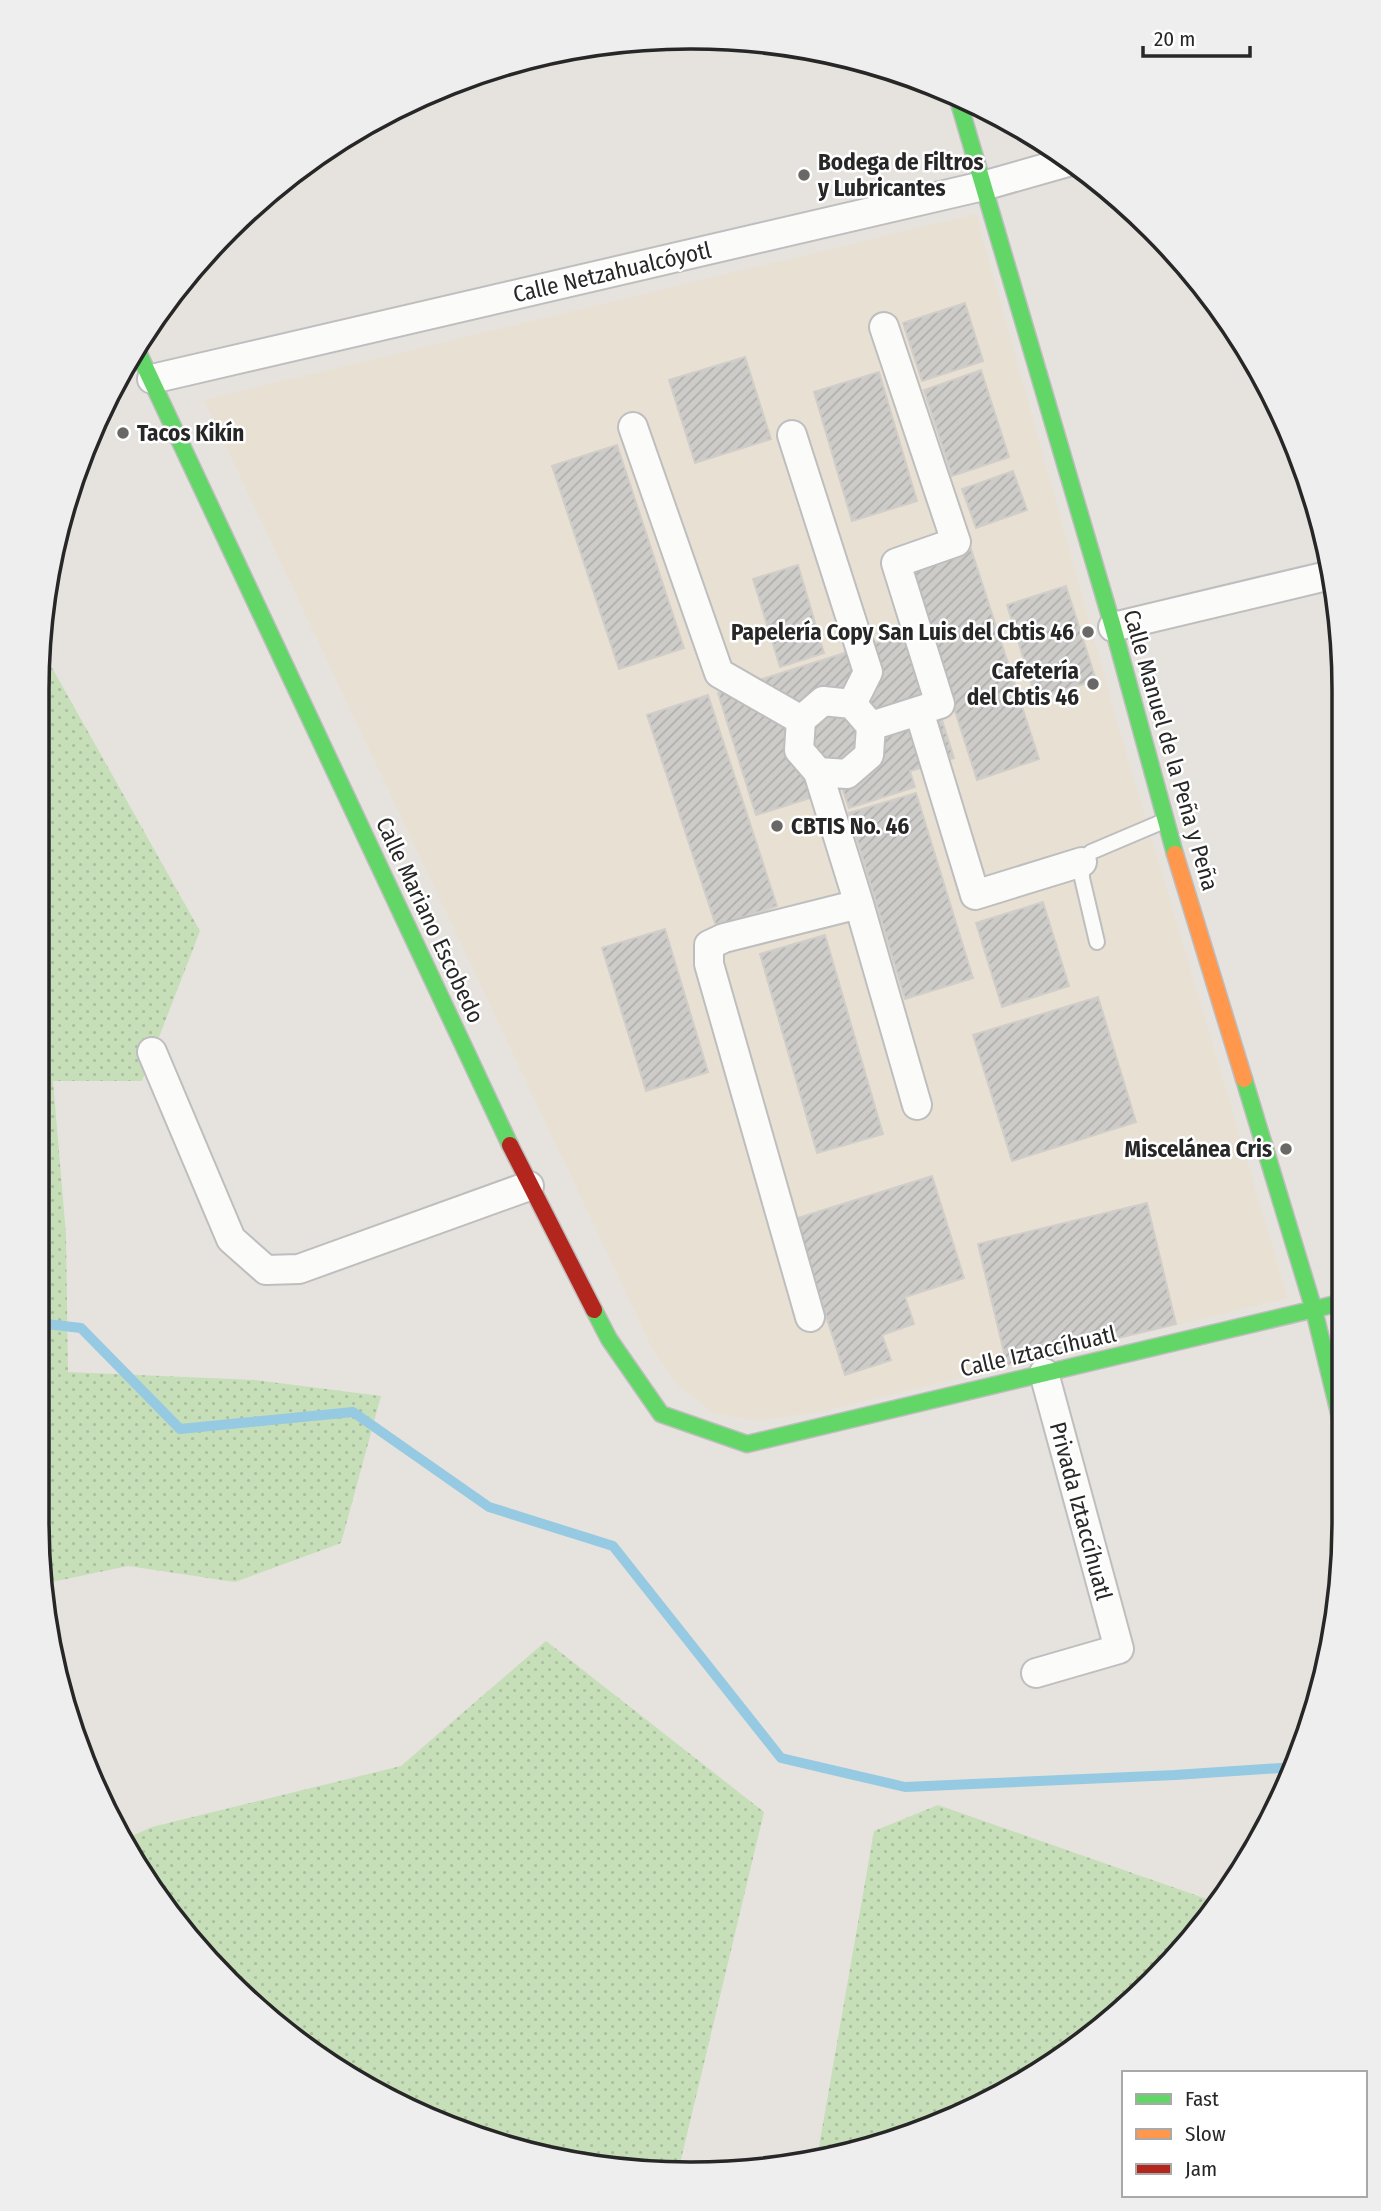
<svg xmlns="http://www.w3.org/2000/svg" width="1381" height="2211" viewBox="0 0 1381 2211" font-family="'Fira Sans Condensed',sans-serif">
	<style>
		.education { fill: #e8e1d3 }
		.grass { fill: url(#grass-dots) }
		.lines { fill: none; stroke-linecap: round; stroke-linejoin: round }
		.stream { stroke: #96c9e2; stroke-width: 10 }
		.building { fill: url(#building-hatch); stroke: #d1ceca; stroke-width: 2 }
		.lane-casing { stroke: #bfbebf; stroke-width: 18 }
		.street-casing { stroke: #bfbebf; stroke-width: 32 }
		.fast-casing { stroke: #bfbebf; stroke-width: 19 }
		.slow-casing { stroke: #bfbebf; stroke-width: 19 }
		.jam-casing { stroke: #bfbebf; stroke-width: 19 }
		.lane { stroke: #fbfbfa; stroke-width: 14 }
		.street { stroke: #fbfbfa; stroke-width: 28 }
		.fast { stroke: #63d668; stroke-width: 16 }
		.slow { stroke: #ff974d; stroke-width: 16 }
		.jam { stroke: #b3261e; stroke-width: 16 }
		.poi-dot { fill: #6a6867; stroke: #fff; stroke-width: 2.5 }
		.labels { text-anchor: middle; stroke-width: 5; stroke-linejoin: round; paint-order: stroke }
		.poi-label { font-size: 23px; font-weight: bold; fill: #272727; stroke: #fff; text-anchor: start }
		.street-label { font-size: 23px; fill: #272727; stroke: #fff }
		.rim { fill: none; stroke: #272727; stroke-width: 3.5 }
	</style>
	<defs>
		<pattern id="grass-dots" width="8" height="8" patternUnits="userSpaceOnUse" patternTransform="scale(1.75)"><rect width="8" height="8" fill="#c6dfb9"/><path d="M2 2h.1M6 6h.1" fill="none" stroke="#aabf9f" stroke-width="1.8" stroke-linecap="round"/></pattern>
		<pattern id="building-hatch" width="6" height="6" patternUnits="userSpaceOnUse" patternTransform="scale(1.75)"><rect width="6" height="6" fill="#ceccc9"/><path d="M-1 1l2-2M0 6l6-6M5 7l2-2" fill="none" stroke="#b1afad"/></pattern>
	</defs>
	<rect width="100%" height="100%" fill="#e6e2de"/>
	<path class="education" d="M976,214L1117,721L1288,1298L820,1412L754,1421L713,1413L677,1384L653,1350L204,400Z"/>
	<path class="grass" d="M42,650L200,931L142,1081H53L66,1235L68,1372L255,1380L381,1396L341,1543L235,1582L128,1566L47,1583L37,1520Z
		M546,1641L764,1812L678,2172L480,2139L293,2039L147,1884L125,1839L152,1827L401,1766Z
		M938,1805L1218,1903L1209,1919L1054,2064L860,2152L817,2158L874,1831Z"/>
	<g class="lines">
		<path class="stream" d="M38,1323L81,1328L180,1429L353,1412L489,1507L613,1546L781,1758L905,1787L1175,1775L1295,1767"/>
	</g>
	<path class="building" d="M965,303L983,361L922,381L903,323Z
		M745,357L771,439L695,463L669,380Z
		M981,370L1009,457L952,476L924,390Z
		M879,372L917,501L852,521L814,392Z
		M617,445L684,648L619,669L552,466Z
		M1013,471L1027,510L976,528L962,489Z
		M971,549L1039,759L977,780L910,570Z
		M798,565L824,653L780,667L753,579Z
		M1066,586L1096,680L1036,699L1007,605Z
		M914,631L954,758L910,771L915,787L849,808L842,788L756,815L718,693Z
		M708,695L777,906L716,926L647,715Z
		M916,793L973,978L905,999L849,813Z
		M1043,902L1069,986L1002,1007L976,923Z
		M665,929L708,1072L646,1091L602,948Z
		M825,935L883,1134L817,1153L760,954Z
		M1098,997L1136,1122L1012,1161L973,1035Z
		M932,1176L964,1278L905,1297L914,1324L882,1335L891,1360L845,1375L795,1219Z
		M1147,1203L1176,1324L1007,1365L978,1244Z"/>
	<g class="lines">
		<defs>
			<path id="lane" d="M1097,942L1082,878V862L1091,852L1164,821"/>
			<path id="street" d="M152,379L983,186L1071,161
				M633,427L719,673L801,720
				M792,435L868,672L852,704
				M1113,627L1331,575
				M823,701L852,704L871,726L869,755L847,774L818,772L799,750L801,720Z
				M919,711L975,895L1082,862
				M871,726L940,704L896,563L956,542L884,327
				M818,772L859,904L917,1105
				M152,1052L231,1239L266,1270L299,1269L529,1186
				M810,1317L709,964V945L724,938L859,904
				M1036,1673L1119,1649L1044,1373"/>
			<path id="fast" d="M957,96L1113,627L1175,854
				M138,352L510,1145
				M1244,1079L1314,1310L1340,1417
				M594,1310L609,1339L661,1414L747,1444L1340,1303"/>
			<path id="slow" d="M1175,854L1244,1079"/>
			<path id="jam" d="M510,1145L594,1310"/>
		</defs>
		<use href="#lane" class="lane-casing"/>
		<use href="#street" class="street-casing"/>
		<use href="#fast" class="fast-casing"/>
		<use href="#slow" class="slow-casing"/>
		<use href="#jam" class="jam-casing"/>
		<use href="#lane" class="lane"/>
		<use href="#street" class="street"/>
		<use href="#fast" class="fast"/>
		<use href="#slow" class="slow"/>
		<use href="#jam" class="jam"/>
	</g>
	<g class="poi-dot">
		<circle cx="804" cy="175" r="7"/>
		<circle cx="123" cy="433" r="7"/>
		<circle cx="1088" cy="632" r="7"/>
		<circle cx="1093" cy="684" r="7"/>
		<circle cx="777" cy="826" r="7"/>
		<circle cx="1286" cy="1149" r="7"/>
	</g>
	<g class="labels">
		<g class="poi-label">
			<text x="818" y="170">Bodega de Filtros<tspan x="818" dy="26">y Lubricantes</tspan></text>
			<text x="137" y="441">Tacos Kikín</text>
			<text x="1074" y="640" text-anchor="end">Papelería Copy San Luis del Cbtis 46</text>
			<text x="1079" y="679" text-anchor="end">Cafetería<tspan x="1079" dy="26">del Cbtis 46</tspan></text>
			<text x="791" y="834">CBTIS No. 46</text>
			<text x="1272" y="1157" text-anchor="end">Miscelánea Cris</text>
		</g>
		<g class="street-label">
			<text transform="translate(612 272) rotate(-13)" y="8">Calle Netzahualcóyotl</text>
			<text transform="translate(1171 750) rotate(74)" y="8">Calle Manuel de la Peña y Peña</text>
			<text transform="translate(430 920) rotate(65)" y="8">Calle Mariano Escobedo</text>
			<text transform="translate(1038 1351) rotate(-13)" y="8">Calle Iztaccíhuatl</text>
			<text transform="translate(1081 1511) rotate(75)" y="8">Privada Iztaccíhuatl</text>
		</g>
	</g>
	<path d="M0 0H1381V2211H0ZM690 49H691A641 641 0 0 1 1332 690V1521A641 641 0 0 1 691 2162H690A641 641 0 0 1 49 1521V690A641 641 0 0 1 690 49Z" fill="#eee" fill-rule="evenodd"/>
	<path class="rim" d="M690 49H691A641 641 0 0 1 1332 690V1521A641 641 0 0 1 691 2162H690A641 641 0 0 1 49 1521V690A641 641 0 0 1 690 49Z"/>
	<rect x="1122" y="2071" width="245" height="126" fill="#ffffff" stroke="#a9a9a9" stroke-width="2"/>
	<rect x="1136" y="2094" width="35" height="10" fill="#63d668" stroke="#a9a9a9" stroke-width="2"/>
	<text x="1185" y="2106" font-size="21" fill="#272727">Fast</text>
	<rect x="1136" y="2129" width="35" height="10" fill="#ff974d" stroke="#a9a9a9" stroke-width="2"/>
	<text x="1185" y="2141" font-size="21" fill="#272727">Slow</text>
	<rect x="1136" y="2164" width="35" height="10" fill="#b3261e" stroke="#a9a9a9" stroke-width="2"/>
	<text x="1185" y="2176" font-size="21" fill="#272727">Jam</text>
	<path d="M1143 46v10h107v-10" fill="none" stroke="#272727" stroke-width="3.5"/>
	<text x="1154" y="46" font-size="21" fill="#272727" stroke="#ffffff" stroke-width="5" paint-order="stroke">20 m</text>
</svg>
